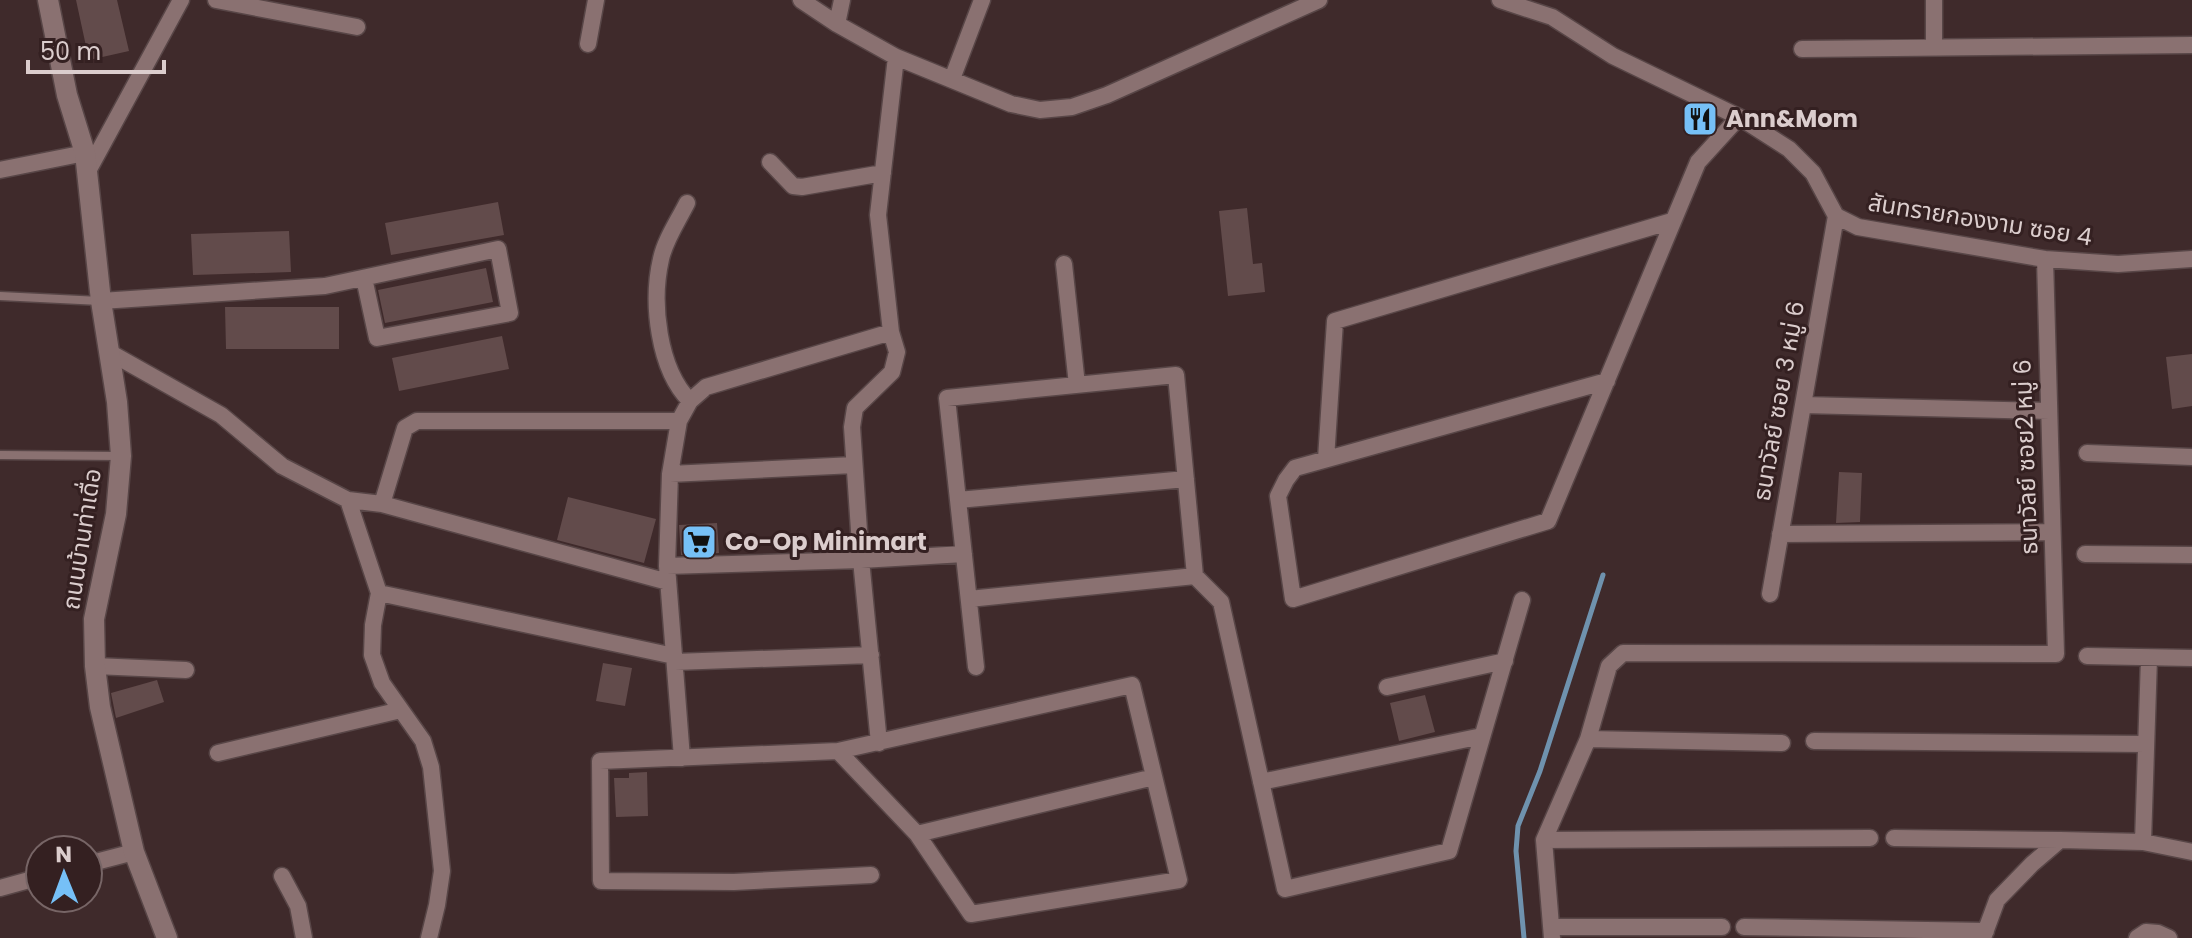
<svg xmlns="http://www.w3.org/2000/svg" width="2192" height="938" viewBox="0 0 2192 938" font-family="Poppins,'Noto Sans Thai',sans-serif">
	<style>
		.lines { fill: none; stroke-linecap: round; stroke-linejoin: round }
		.stream { stroke: #6f92ae; stroke-width: 5 }
		.building { fill: #624b4b }
		.lane-casing { stroke: #584647; stroke-width: 11 }
		.street-casing { stroke: #584647; stroke-width: 19 }
		.secondary-casing { stroke: #584647; stroke-width: 23 }
		.lane { stroke: #8a7171; stroke-width: 8 }
		.street { stroke: #8a7171; stroke-width: 16 }
		.secondary { stroke: #8a7171; stroke-width: 20 }
		.labels { text-anchor: middle; stroke-width: 6; stroke-linejoin: round; paint-order: stroke }
		.poi-label { font-size: 24px; font-weight: bold; fill: #dbcdcd; stroke: #342021; text-anchor: start }
		.street-label { font-size: 24px; fill: #dbcdcd; stroke: #342021 }
	</style>
	<rect width="100%" height="100%" fill="#3f2a2b"/>
	<g class="lines">
		<path class="stream" d="M1524,938L1516,851L1518,826L1540,771L1603,575"/>
	</g>
	<path class="building" d="M76,0H117L129,51L89,60Z
		M498,202L504,235L391,255L385,223Z
		M1247,208L1253,264L1262,263L1265,292L1228,296L1219,211Z
		M289,231L291,272L193,275L191,234Z
		M486,268L493,302L385,323L378,290Z
		M225,307H339V349H226Z
		M502,336L509,369L399,391L392,358Z
		M2192,354V406L2172,409L2166,357Z
		M1839,472L1862,473L1860,522L1836,523Z
		M568,497L656,519L644,563L557,540Z
		M717,523L719,553L681,555L679,525Z
		M603,663L632,668L625,706L596,701Z
		M157,680L164,702L116,718L111,693Z
		M1425,695L1435,732L1399,741L1390,703Z
		M647,772L648,816L616,817L614,778H629V773Z"/>
	<g class="lines">
		<defs>
			<path id="lane" d="M0,296L100,301
				M0,455L119,456"/>
			<path id="street" d="M216,0L357,27
				M801,0L837,24L896,57L1011,104L1040,110L1072,107L1107,95L1319,0
				M1500,0L1552,17L1613,56L1739,117L1789,149L1813,173L1836,216L1858,227L2045,259L2118,264L2192,259
				M837,24L842,0
				M588,44L596,0
				M1934,48V0
				M1802,49L2192,45
				M952,79L982,0
				M770,162L793,186L802,187L883,173
				M0,170L85,153
				M87,173L181,0
				M687,203C678,221 665,240 661,259C651,302 658,369 690,401
				M1064,264L1077,385
				M101,301L325,286L498,249L510,313L377,338L364,278
				M109,352L221,415L282,466L348,500L382,504L668,582
				M1607,381L1295,468L1286,480L1278,496L1293,599L1548,521L1698,162L1739,117
				M1803,405L2049,411
				M2087,453L2192,457
				M1326,459L1335,321L1672,221
				M670,474L854,465
				M348,500L379,593L674,656
				M958,500L1186,479
				M382,504L405,428L417,421H679
				M1780,534L2052,532
				M2085,554L2192,555
				M667,566L861,560L964,554
				M379,593L373,625L372,655L382,683L423,741L431,767L442,871L437,905L429,938
				M1770,594L1836,216
				M969,599L1195,576L1221,602L1285,889L1449,851L1522,600
				M2087,656L2192,658
				M675,662L871,655
				M95,666L186,670
				M976,667L947,398L1176,375L1195,576
				M1387,687L1505,661
				M1588,739L1782,743
				M1814,741L2146,744
				M879,743L861,560L852,427L855,408L892,372L897,352L891,332L878,215L896,57
				M838,751L917,834L971,914L1179,880L1132,685L838,751L600,761L601,881L734,882L871,875
				M218,753L401,710
				M682,758L667,566L670,474L679,421L690,401L706,387L891,332
				M1261,782L1482,736
				M917,834L1154,777
				M1894,838L2060,840
				M1544,840L1870,838
				M2143,842L2149,658
				M88,864L134,852
				M282,876L298,906L304,938
				M0,888L40,877
				M1551,927H1722
				M1744,927L1986,931
				M1552,938L1544,840L1588,739L1609,666L1623,653L2056,654L2045,259
				M1983,938L1997,900L2032,864L2060,840L2143,842L2192,852
				M2137,938L2146,932L2158,933L2169,938"/>
			<path id="secondary" d="M48,0L67,95L85,153L101,301L117,402L121,456L116,514L94,619L95,666L100,707L134,852L167,938"/>
		</defs>
		<use href="#lane" class="lane-casing"/>
		<use href="#street" class="street-casing"/>
		<use href="#secondary" class="secondary-casing"/>
		<use href="#lane" class="lane"/>
		<use href="#street" class="street"/>
		<use href="#secondary" class="secondary"/>
	</g>
	<defs>
		<symbol id="restaurant-square" viewBox="-11 -11 22 22"><rect x="-9" y="-9" width="18" height="18" rx="4" fill="#76c0f7" stroke="#342021"/><path d="M-5-6h1v4h1v-4h1v4h1v-4h1v5L-1.5 .5V6h-2V.5L-5-1ZM5-6V6H3V1.5H1.5Q1.5-4 5-6Z" fill="#111"/></symbol>
		<symbol id="supermarket-square" viewBox="-11 -11 22 22"><rect x="-9" y="-9" width="18" height="18" rx="4" fill="#76c0f7" stroke="#342021"/><path d="M-6-5.5h2.5l.6 2H6L4.5 2H-2.5L-4.4-4H-6ZM-1.5 3.2a1.3 1.3 0 1 0 .1 0ZM3 3.2a1.3 1.3 0 1 0 .1 0Z" fill="#111"/></symbol>
	</defs>
	<g fill-rule="evenodd">
		<use href="#restaurant-square" x="1680" y="99" width="40" height="40"/>
		<use href="#supermarket-square" x="679" y="522" width="40" height="40"/>
	</g>
	<g class="labels">
		<g class="poi-label">
			<text x="1726" y="127">Ann&amp;Mom</text>
			<text x="725" y="550">Co-Op Minimart</text>
		</g>
		<g class="street-label">
			<text transform="translate(1980 220) rotate(9)" y="8">สันทรายกองงาม ซอย 4</text>
			<text transform="translate(1779 401) rotate(-80)" y="8">ธนาวัลย์ ซอย 3 หมู่ 6</text>
			<text transform="translate(2026 457) rotate(-92)" y="8">ธนาวัลย์ ซอย2 หมู่ 6</text>
			<text transform="translate(82 539) rotate(-81)" y="8">ถนนบ้านท่าเดื่อ</text>
		</g>
	</g>
	<g transform="translate(64 874) rotate(359)"><circle r="38" fill="#342021" stroke="#776566" stroke-width="2"/>
	<path d="M0-6L14 30L0 20L-14 30Z" fill="#76c0f7"/>
	<text y="-12" font-size="22" font-weight="bold" text-anchor="middle" fill="#dbcdcd">N</text>
	</g>
	<path d="M28 60v12h136v-12" fill="none" stroke="#dbcdcd" stroke-width="4"/>
	<text x="40" y="60" font-size="24" fill="#dbcdcd" stroke="#342021" stroke-width="6" paint-order="stroke">50 m</text>
</svg>
